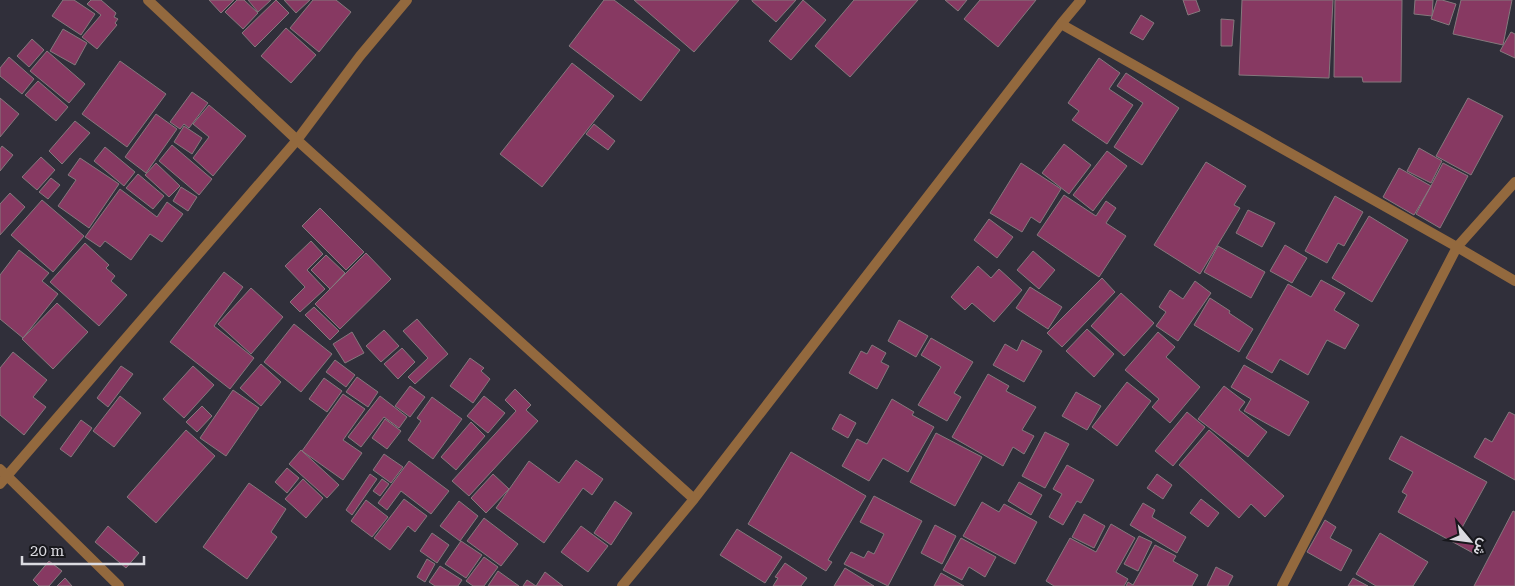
<svg xmlns="http://www.w3.org/2000/svg" width="1515" height="586" viewBox="0 0 1515 586" font-family="'Roboto Serif',Vazirmatn,serif">
	<style>
		.building { fill: #873962; stroke: #85787d }
		.lines { fill: none; stroke-linecap: round; stroke-linejoin: round }
		.street { stroke: #93693e; stroke-width: 10 }
	</style>
	<rect width="100%" height="100%" fill="#302f3a"/>
	<path class="building" d="M63,0H74L95,14L81,35L52,16Z
		M91,0H101L116,13L114,17L118,19L115,23L117,25L97,49L82,37L101,15L87,4Z
		M209,0H234L221,13Z
		M237,0H244L258,13L243,29L225,12Z
		M248,0H271L258,12Z
		M276,0L289,13L255,47L242,33Z
		M284,0H310L296,13Z
		M313,0H336L351,12L319,52L290,28Z
		M604,0H614L680,50L641,101L569,46Z
		M634,0H739L694,52Z
		M752,0H796L776,22L752,1Z
		M803,0L826,20L791,60L769,41Z
		M854,0H918L850,77L815,46Z
		M945,0H967L958,11Z
		M980,0H1036L998,47L964,19Z
		M1183,0H1196L1200,11L1188,15Z
		M1242,0H1333L1329,78L1239,75Z
		M1335,0H1402L1401,82H1363L1362,77H1334Z
		M1415,0H1433L1432,16L1414,14Z
		M1437,0H1442L1456,4L1449,25L1431,19Z
		M1461,0H1512L1503,45L1453,34Z
		M1141,15L1154,23L1143,40L1130,33Z
		M1221,19L1234,20L1232,46H1221Z
		M286,28L316,55L291,83L261,56Z
		M63,29L87,43L75,65L50,51Z
		M1511,32L1515,34V58L1500,51Z
		M32,39L44,50L29,67L17,56Z
		M47,51L85,84L69,103L30,71Z
		M9,57L34,79L22,94L0,76V68Z
		M1099,58L1120,73L1109,89L1133,105L1107,144L1072,120L1079,111L1068,103Z
		M120,61L166,94L127,147L82,114Z
		M572,63L614,96L542,187L500,154Z
		M1126,73L1179,108L1142,165L1114,147L1143,103L1117,86Z
		M38,81L68,107L56,121L25,95Z
		M192,92L208,103L189,128L184,124L180,129L170,122Z
		M0,98L19,114L0,137Z
		M1468,98L1503,116L1471,175L1436,156Z
		M209,105L246,136L213,176L193,158L209,137L193,124Z
		M156,114L177,129L146,173L125,157Z
		M75,121L90,133L62,164L49,151Z
		M594,124L615,141L608,150L586,134Z
		M184,126L202,138L192,154L174,142Z
		M1064,144L1091,165L1069,194L1042,173Z
		M172,145L212,179L199,195L159,161Z
		M2,146L13,155L0,171V149Z
		M105,147L135,172L124,186L94,161Z
		M1419,148L1442,161L1431,183L1407,171Z
		M1107,151L1127,166L1093,211L1073,195Z
		M41,157L55,170L37,190L22,177Z
		M80,158L119,184L89,228L58,206L76,180L68,175Z
		M1206,162L1246,186L1234,205L1240,208L1200,274L1154,245Z
		M156,163L180,186L169,197L145,175Z
		M1021,163L1061,189L1040,223L1031,217L1022,232L990,213Z
		M1443,163L1468,176L1440,228L1416,214Z
		M1399,168L1431,186L1414,215L1383,197Z
		M138,174L164,196L153,209L126,188Z
		M51,178L60,185L48,199L39,192Z
		M181,187L197,197L188,211L173,201Z
		M120,189L157,217L167,202L183,214L162,242L150,234L131,260L105,241L100,247L85,237Z
		M10,193L25,207L0,235V204Z
		M1064,195L1096,216L1106,201L1116,208L1106,223L1126,236L1099,277L1037,235Z
		M1335,196L1363,212L1344,246L1338,243L1327,263L1305,251Z
		M42,200L84,236L53,272L11,235Z
		M320,208L364,252L346,270L302,226Z
		M1248,210L1275,223L1262,247L1236,233Z
		M1369,216L1408,240L1372,302L1332,278Z
		M989,219L1013,237L997,258L974,240Z
		M311,241L323,254L307,270L325,289L300,312L290,302L305,287L285,266Z
		M85,243L109,265L106,268L115,276L111,281L127,295L99,326L50,282Z
		M1285,245L1307,258L1292,283L1270,271Z
		M1218,246L1265,272L1251,298L1204,272Z
		M19,250L49,273L42,281L58,294L23,338L0,319V275Z
		M1033,251L1055,270L1039,289L1017,270Z
		M366,253L391,279L340,329L315,304Z
		M326,255L345,273L330,289L311,270Z
		M978,266L991,278L999,269L1022,290L994,322L972,303L965,310L951,297Z
		M224,272L243,287L214,326L254,358L230,389L170,342Z
		M1102,278L1115,292L1062,347L1047,333Z
		M1321,280L1345,293L1334,310L1359,325L1345,349L1327,340L1308,375L1280,359L1272,373L1246,358L1288,284L1311,297Z
		M1195,281L1211,293L1178,341L1156,326L1166,312L1159,307L1170,290L1183,299Z
		M1030,287L1062,307L1048,329L1016,308Z
		M251,288L283,317L251,354L218,324Z
		M1121,293L1154,323L1124,356L1091,326Z
		M1210,298L1230,311L1229,313L1253,329L1239,352L1194,325Z
		M57,303L88,332L53,369L22,339Z
		M314,307L339,331L330,340L305,315Z
		M417,319L448,354L415,384L408,377L428,358L403,331Z
		M899,320L928,336L916,357L888,341Z
		M294,324L332,354L301,392L264,362Z
		M1087,329L1114,354L1094,377L1066,351Z
		M384,330L399,346L381,362L366,346Z
		M352,332L364,353L345,363L333,344Z
		M1158,332L1175,347L1166,357L1200,387L1170,423L1152,407L1159,399L1125,370Z
		M931,338L973,362L954,393L961,397L947,421L918,405L941,367L921,355Z
		M1022,340L1042,351L1024,382L993,365L1005,344L1017,351Z
		M872,345L886,353L881,362L889,366L877,389L849,373L861,351L867,354Z
		M402,348L415,362L398,379L384,364Z
		M13,352L47,380L33,397L46,407L24,435L0,415V368Z
		M470,358L484,368L481,371L490,379L473,403L450,386Z
		M335,360L355,375L346,387L326,372Z
		M261,364L281,382L261,406L240,388Z
		M1244,365L1309,402L1289,436L1244,411L1251,399L1231,387Z
		M121,366L133,374L108,407L97,398Z
		M193,366L214,385L184,418L163,399Z
		M988,374L1009,386L1006,391L1036,407L1022,430L1034,436L1024,454L1013,447L1003,466L952,437Z
		M357,377L378,392L368,407L346,392Z
		M324,378L342,391L327,412L309,399Z
		M1127,382L1151,401L1117,446L1092,427Z
		M410,386L425,397L410,417L395,406Z
		M1224,386L1245,402L1239,410L1267,432L1248,457L1198,419Z
		M515,389L531,405L526,410L538,421L469,496L452,481L516,411L505,400Z
		M233,390L259,408L226,456L200,438Z
		M1076,392L1101,406L1087,430L1062,416Z
		M343,394L365,409L343,440L362,453L343,480L302,451Z
		M120,396L141,413L114,447L93,431Z
		M380,396L407,417L399,428L384,417L361,447L348,437Z
		M484,396L505,413L488,433L467,416Z
		M432,397L462,419L433,459L408,440L421,421L417,418Z
		M892,399L914,412L912,415L934,427L908,472L883,458L869,481L842,466L857,439L867,444Z
		M202,406L212,416L197,432L186,422Z
		M1187,412L1205,427L1173,466L1155,451Z
		M1509,412L1515,415V480L1474,457L1485,438L1492,442Z
		M840,414L856,423L848,438L832,429Z
		M385,419L401,431L387,449L372,438Z
		M81,420L92,428L71,457L60,449Z
		M471,422L485,436L456,470L441,457Z
		M186,430L215,456L156,523L127,497Z
		M1209,430L1284,496L1265,517L1251,504L1239,518L1179,465Z
		M1045,432L1069,444L1045,488L1022,476Z
		M936,433L982,457L955,506L910,482Z
		M1401,436L1487,482L1458,535L1478,545L1473,553L1398,512L1407,495L1402,492L1413,472L1389,459Z
		M301,450L339,485L327,498L289,464Z
		M791,452L866,496L828,560L832,562L826,571L748,524Z
		M384,454L403,467L391,483L373,470Z
		M576,460L603,479L592,495L583,488L544,543L496,508L529,461L559,483Z
		M409,461L449,491L431,514L401,491L387,510L378,503Z
		M1067,465L1094,480L1081,503L1077,501L1063,525L1049,517L1062,494L1053,489Z
		M287,468L299,478L287,493L275,482Z
		M370,474L377,479L352,515L346,510Z
		M493,474L509,489L486,513L471,498Z
		M1157,474L1172,485L1163,499L1147,488Z
		M303,479L323,498L306,518L285,499Z
		M382,479L389,484L380,496L373,491Z
		M1019,482L1042,495L1031,515L1008,501Z
		M249,483L286,509L271,532L277,537L247,579L203,547Z
		M874,496L922,521L888,586L844,564L851,552L864,558L868,551L874,554L884,534L860,522Z
		M404,499L427,516L415,532L408,526L390,550L374,538Z
		M1201,499L1219,513L1208,527L1190,513Z
		M366,500L388,517L372,537L351,521Z
		M459,501L478,516L460,541L440,526Z
		M615,501L632,513L611,545L594,533Z
		M982,502L999,512L1004,504L1037,522L1015,564L963,536Z
		M1143,503L1155,510L1152,517L1186,537L1177,553L1130,525Z
		M1513,511L1515,512V586H1474Z
		M1084,514L1105,526L1094,548L1072,537Z
		M484,518L518,544L501,566L467,541Z
		M1325,520L1336,527L1330,538L1352,550L1341,571L1307,552Z
		M1111,524L1135,538L1116,572L1128,579L1124,586H1054L1046,581L1070,538L1096,552Z
		M935,525L956,536L942,564L921,553Z
		M108,526L139,553L126,568L95,542Z
		M581,526L608,546L588,572L561,552Z
		M737,529L782,557L765,583L720,555Z
		M432,533L449,545L437,563L420,551Z
		M1380,533L1428,562L1413,586H1376L1356,574Z
		M1139,536L1152,542L1138,571L1124,564Z
		M961,538L996,557L985,577L969,567L962,580L943,570Z
		M461,541L482,555L466,578L445,564Z
		M1155,545L1176,556L1173,561L1198,575L1192,586H1126L1128,582L1133,585Z
		M484,557L498,567L484,586H473L466,581Z
		M427,559L435,564L425,582L417,577Z
		M49,561L62,571L49,586H39L33,580Z
		M785,563L807,578L801,586H773L778,578L775,577Z
		M440,566L462,580L458,586H435L429,582Z
		M1216,567L1233,576L1228,586H1207Z
		M845,568L874,586H834Z
		M498,571L519,586H488Z
		M545,572L563,586H523L527,580L536,586Z
		M941,573L964,586H934Z
		M65,578L72,586H57Z
		M1353,578L1368,586H1348Z"/>
	<g class="lines">
		<path class="street" d="M148,0L297,140L694,499
			M1061,24L1457,247L1515,281
			M0,469L119,586
			M0,484L297,140L360,56L407,0
			M622,586L694,499L1061,24L1081,0
			M1282,586L1457,247L1515,182"/>
	</g>
	<g transform="translate(1470 541) rotate(119)" stroke="#18181d" stroke-width="4" paint-order="stroke">
	<path d="M0-4L9 19L0 12L-9 19Z" fill="#dbdbe1"/>
	<text y="-8" font-size="14" font-weight="bold" text-anchor="middle" fill="#dbdbe1">ش</text>
	</g>
	<path d="M22 556v8h122v-8" fill="none" stroke="#dbdbe1" stroke-width="2.5"/>
	<text x="30" y="556" font-size="15" fill="#dbdbe1" stroke="#18181d" stroke-width="4" paint-order="stroke">20 m</text>
</svg>
